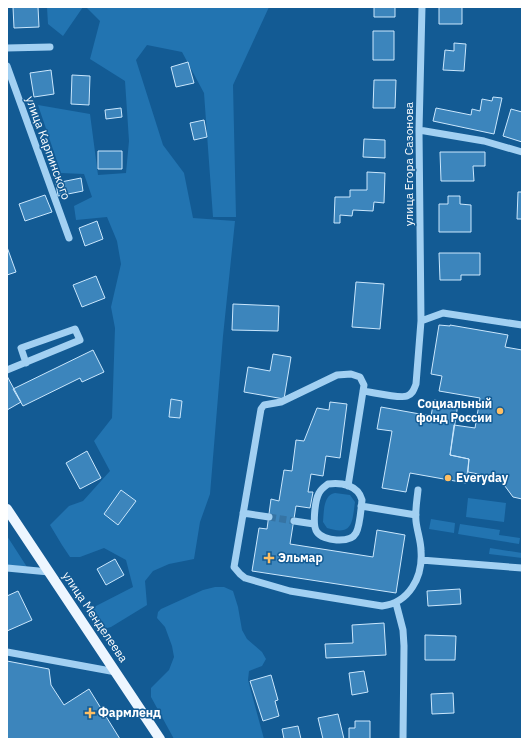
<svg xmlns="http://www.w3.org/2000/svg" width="529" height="746" viewBox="0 0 529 746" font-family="'IBM Plex Sans',sans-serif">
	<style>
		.green { fill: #2274b1 }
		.building { fill: #3c85bc; stroke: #cae7fd }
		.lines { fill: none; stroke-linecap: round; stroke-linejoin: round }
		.minor-tunnel { stroke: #3674a4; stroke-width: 7; stroke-dasharray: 7 3.5; stroke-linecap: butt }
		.minor { stroke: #a2d0f2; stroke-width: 7 }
		.major { stroke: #edf6ff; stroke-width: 10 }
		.poi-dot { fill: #ffbf63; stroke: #135b94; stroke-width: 1.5 }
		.labels { text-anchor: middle; stroke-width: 3; stroke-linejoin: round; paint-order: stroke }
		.street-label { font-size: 12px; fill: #fff; stroke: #135b94 }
		.poi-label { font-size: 12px; font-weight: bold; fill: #fff; stroke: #135b94; text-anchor: start }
	</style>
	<rect width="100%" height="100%" fill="#135b94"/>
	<path class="green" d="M47,7H83L63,36L48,24Z
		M86,7H269L233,85L236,217H213L204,93L182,52L147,45L136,60L163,145L184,173L193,218L235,221L223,336L210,494L200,522L194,559L169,564L153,571L145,581L147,605L111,627L104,629L92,611L96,606L133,587L126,560L104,548L80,557H70L62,545L50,525L69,506L83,501L110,471L94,441L112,418L115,328L111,307L121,264L117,241L107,217L76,220L74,206L92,197L84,174L61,173L38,105L90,114L98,175L126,173L129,141L125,81L90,59L100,21Z
		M335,493L350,495L355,502C352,523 353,536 327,528L323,522C324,512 323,495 335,493Z
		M468,498L506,503L504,522L466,517Z
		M431,519L455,523L454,533L429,529Z
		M460,524L500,530L499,535L520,538L519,544L458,534Z
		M7,536L27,567L7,565Z
		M490,548L522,553V558L489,554Z
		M215,587H224L233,591L238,607L242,630L247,639L262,652L266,659L262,666L249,671L248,680L264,739H174L151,697V688L169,670L174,657L172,646L165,627L157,618L158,612L161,609L203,590Z"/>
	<path class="building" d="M13,7H38L39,27L14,28Z
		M374,7H395V17H374Z
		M439,7H462V24H439Z
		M373,31H394V60H373Z
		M454,43L466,44L464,71L443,70L445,50L454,51Z
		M188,62L194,83L176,87L171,67Z
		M51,70L54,94L34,97L30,73Z
		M72,75L90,76L89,105L71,104Z
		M374,80H396L395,108H373Z
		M493,97L502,98L494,134L433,121L436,108L471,115L472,109L480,111L482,99L492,101Z
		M121,108L122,117L106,119L105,110Z
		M511,109L522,112V142L503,136Z
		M204,120L207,137L194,140L190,123Z
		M364,139L385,140V158L363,157Z
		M98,151H122V169H98Z
		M440,152H485V166H473L474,181H441Z
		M367,172L385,173L384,203L374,202L373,211L353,210L352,216L340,215V223H334L335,197H350V190H367Z
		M81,178L83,191L58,196L56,183Z
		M518,192H522V219H517Z
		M45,195L52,212L25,221L19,204Z
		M448,196H460V204L471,205V232H439V204H448Z
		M97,221L103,239L85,246L79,228Z
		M7,247L16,272L7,275Z
		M439,253H480V275H461V280H440Z
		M96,276L105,298L82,307L73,285Z
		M356,282L384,284L380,329L352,327Z
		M233,304L279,306L278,331L232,330Z
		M439,325L450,326V325L508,335L505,347L522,350V499L513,497L499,478L468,472L469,459L450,455L454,425L475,428L480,398L439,391L442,376L431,374Z
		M93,350L104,372L82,382L80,378L23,406L13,389Z
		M273,354L291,357L284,399L244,392L248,367L270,371Z
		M7,376L21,402L7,410Z
		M171,399L182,401L180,418L169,417Z
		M434,400L458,404L450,455L469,459L466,483L410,473L406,492L382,488L392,431L377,429L381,407L431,416Z
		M330,402L347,404L340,458L326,456L323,476L311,474L308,492H313L310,508L296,506L290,544L373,557L377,530L405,535L396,593L252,571L259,528L267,529L271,499L279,501L284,470L292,471L296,440L304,441L317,408L329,410Z
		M87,451L101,478L80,489L66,463Z
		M121,490L136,501L118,525L104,514Z
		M115,559L124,575L106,585L97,569Z
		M460,589L461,604L428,606L427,591Z
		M18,591L32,620L7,631V596Z
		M384,623L386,655L326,658L325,644L353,643L352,625Z
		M425,635L456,636L455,660H425Z
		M7,661L49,669L51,685L64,705L89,689L120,739H7Z
		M364,671L368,692L352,695L349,673Z
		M271,675L278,700L275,701L279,716L263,721L250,681Z
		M453,693L454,713L432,714L431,694Z
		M338,714L344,739H323L318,718Z
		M355,721H370V739H349V728H355Z
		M298,726L301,739H284L282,729Z"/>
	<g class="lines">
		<path class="minor-tunnel" d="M269,517L294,521"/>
		<path class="minor" d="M7,48L50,47
			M7,66L69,238
			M419,130L484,141L522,152
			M421,321L419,130L422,7
			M7,370L80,340L75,329L21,348L26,363
			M363,391C372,392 400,399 407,396C413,394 414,389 416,384L421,321L443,313L522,325
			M328,484C341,482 358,485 362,500C361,509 360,526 356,533C350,544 323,541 317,532C312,526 315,500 319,493C321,489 324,487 328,484Z
			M348,486L364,385L360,377L351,374L337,375L281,402L264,405L261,409L234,567L240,574L245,578L290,591L382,606C409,603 423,577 421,551C421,541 417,531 416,521C415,510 417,500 418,490
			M361,506L416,515
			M243,513L269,517
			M294,521L314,524
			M421,560L522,568
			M7,568L49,572
			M396,603L403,630L404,646L403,739
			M7,652L116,672"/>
		<path class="major" d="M7,509L160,739"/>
	</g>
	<g class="poi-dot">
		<circle cx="500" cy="411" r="4"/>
		<circle cx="448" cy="478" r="4"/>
		<path d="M267 552h4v4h4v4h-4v4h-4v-4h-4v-4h4z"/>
		<path d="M88 707h4v4h4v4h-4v4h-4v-4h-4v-4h4z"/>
	</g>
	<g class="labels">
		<g class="street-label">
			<text transform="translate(48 148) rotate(70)" y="4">улица Карпинского</text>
			<text transform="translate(409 164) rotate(-90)" y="4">улица Егора Сазонова</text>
			<text transform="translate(95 617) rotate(56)" y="4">улица Менделеева</text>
		</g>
		<g class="poi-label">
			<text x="492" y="408" text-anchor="end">Социальный<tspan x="492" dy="14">фонд России</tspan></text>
			<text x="456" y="482">Everyday</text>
			<text x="278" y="562">Эльмар</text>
			<text x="98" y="717">Фармленд</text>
		</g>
	</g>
	<rect width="529" height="746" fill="none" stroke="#ffffff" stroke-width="16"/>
</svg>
